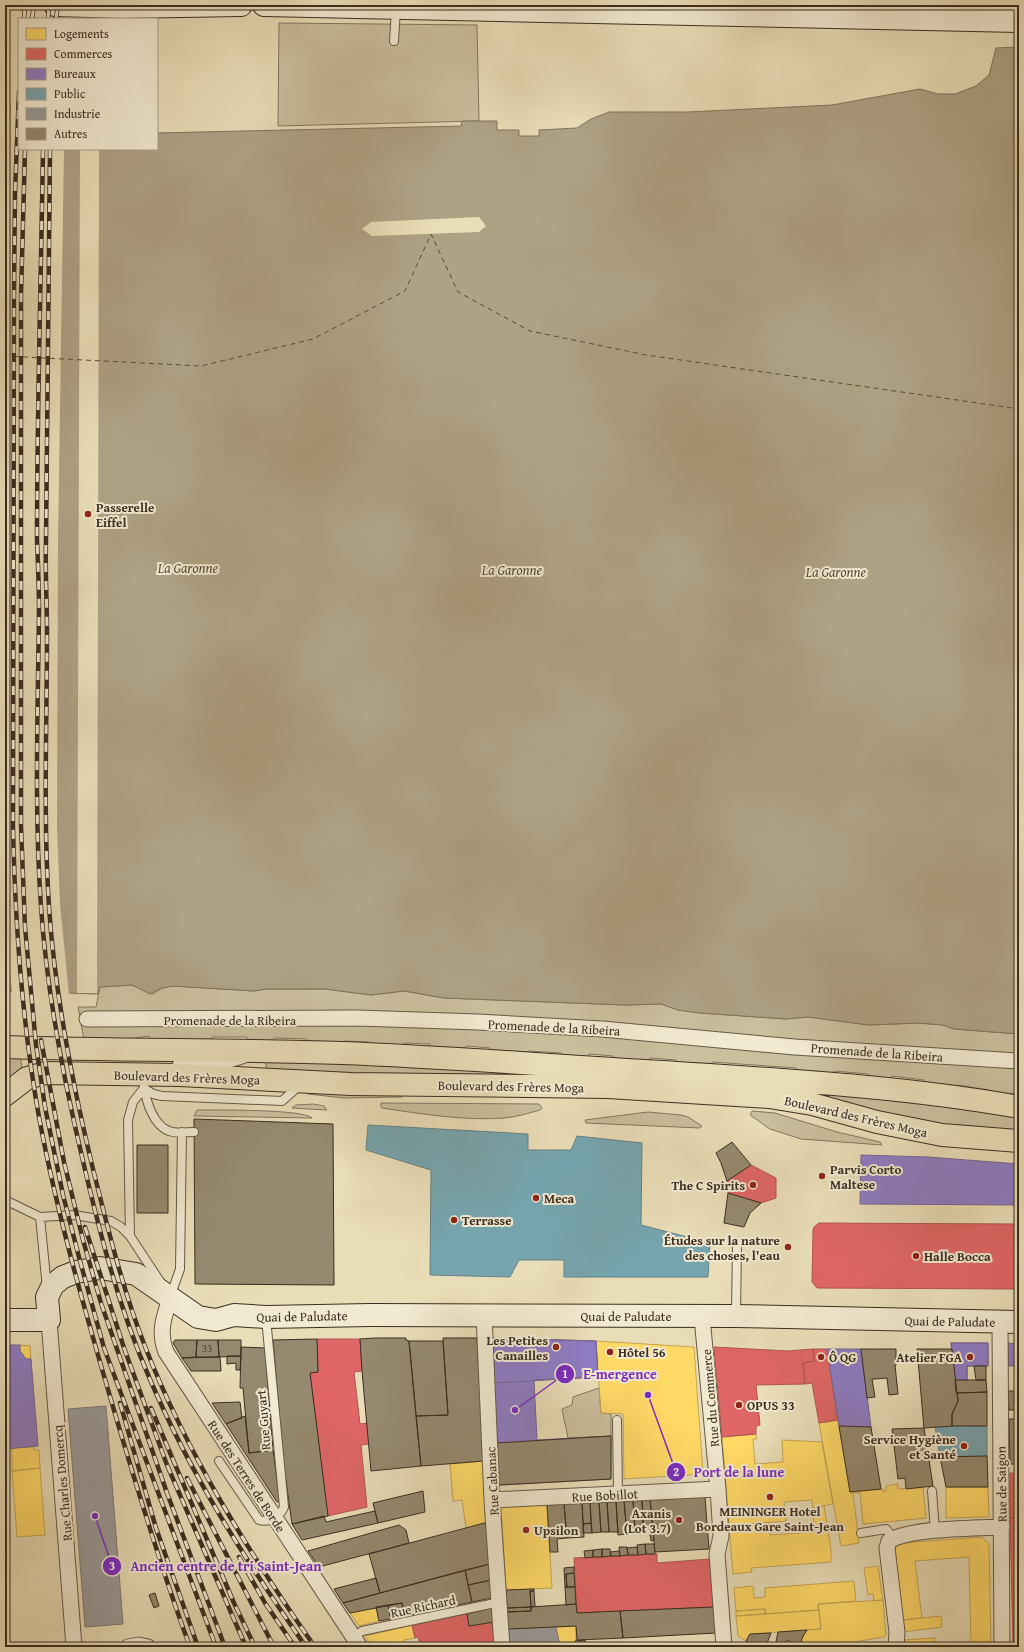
<svg xmlns="http://www.w3.org/2000/svg" width="1024" height="1652" viewBox="0 0 1024 1652" font-family="'Gentium Book Plus',serif">
	<style>
		.green { fill: #cbbf9e; stroke: #837660 }
		.water { fill: #aea184; stroke: #80735d }
		.pier { fill: #e9ddb7 }
		.homes { fill: #ffd966; stroke: #c4a552 }
		.shops { fill: #e06666; stroke: #ae5552 }
		.offices { fill: #8e7cc3; stroke: #756493 }
		.public { fill: #76a5af; stroke: #648185 }
		.industry { fill: #999; stroke: #7d7975 }
		.lines { fill: none; stroke-linecap: round; stroke-linejoin: round }
		.ferry { stroke: #584a3a; stroke-width: 1; stroke-dasharray: 5 4; stroke-linecap: butt }
		.building { fill: #95896f; stroke: #3b2d22 }
		.lane-casing { stroke: #665947; stroke-width: 10 }
		.street-casing { stroke: #665947; stroke-width: 17 }
		.secondary-casing { stroke: #3b2d22; stroke-width: 24 }
		.primary-casing { stroke: #3b2d22; stroke-width: 24 }
		.lane { stroke: #f1e9d0; stroke-width: 8 }
		.street { stroke: #f1e9d0; stroke-width: 15 }
		.secondary { stroke: #f1e9d0; stroke-width: 22 }
		.primary { stroke: #e9ddb7; stroke-width: 22 }
		.rail-casing { stroke: #3b2d22; stroke-width: 4.5 }
		.rail { stroke: #f1e9d0; stroke-width: 3; stroke-dasharray: 9; stroke-linecap: butt }
		.poi-dot { fill: #8f2418; stroke: #f1e9d0; stroke-width: 1.5 }
		.labels { text-anchor: middle; stroke-width: 4; stroke-linejoin: round; paint-order: stroke }
		.number-label { font-size: 11px; fill: #524435 }
		.poi-label { font-size: 13px; font-weight: bold; fill: #3b2d22; stroke: #f1e9d0; text-anchor: start }
		.street-label { font-size: 13px; fill: #3b2d22; stroke: #f1e9d0 }
		.water-label { font-size: 14px; font-style: italic; fill: #584a3a; stroke: #f1e9d0 }
		.leader { fill: none; stroke: #7b2cbf; stroke-width: 1.5 }
		.callout-dot { fill: #7b2cbf; stroke: #f1e9d0; stroke-width: 1.5 }
		.mark-label { font-size: 12px; text-anchor: middle; font-weight: bold; fill: #fff }
		.callout-label { font-size: 14px; text-anchor: middle; font-weight: bold; fill: #7b2cbf; stroke: #f1e9d0; stroke-width: 4; stroke-linejoin: round; paint-order: stroke }
	</style>
	<rect width="100%" height="100%" fill="#e9ddb7"/>
	<filter id="stains"><feTurbulence type="fractalNoise" baseFrequency=".005" numOctaves="4"/><feColorMatrix values="0 0 0 0 .2 0 0 0 0 .09 0 0 0 0 .02 0 0 0 .5 -.17"/></filter>
	<radialGradient id="worn" r=".72"><stop offset=".6" stop-color="#630" stop-opacity="0"/><stop offset="1" stop-color="#630" stop-opacity=".3"/></radialGradient>
	<path class="green" d="M279,23L477,25L479,121L278,126Z
		M132,985L153,994L162,988L173,986L254,991L267,989H325L371,995L404,991L444,998L625,1005L661,1004L678,1010L700,1013L786,1019L808,1017L869,1025L918,1023L943,1025L954,1029L1019,1034V1095L1011,1093L1010,1100L989,1096V1090L957,1085L956,1091L924,1086V1080L892,1076L891,1083L867,1080L868,1074L834,1071L833,1077L796,1074V1068L712,1062L711,1069L676,1067V1060L650,1058V1065L613,1063V1056L589,1054L588,1061L560,1059L561,1053L528,1051L527,1056L490,1054V1048L466,1046L465,1053L430,1051V1044L404,1043V1049L369,1048V1042L344,1041L343,1047L307,1045V1039L274,1038L273,1044L247,1043V1037H212V1043H149V1036L121,1040H84L78,1007H96L100,987Z
		M20,1056L23,1073L5,1082V1059Z
		M266,1060L660,1078L266,1073Z
		M754,1085L1019,1115V1134L974,1132Z
		M314,1089L402,1093V1097L344,1098L308,1094Z
		M381,1103L539,1104L542,1108L540,1110C529,1113 517,1117 504,1118C466,1121 421,1114 382,1108L381,1107Z
		M313,1104L324,1106L327,1110L292,1108L296,1105Z
		M197,1110C215,1110 303,1109 312,1118L194,1116Z
		M752,1111L775,1113L837,1132L880,1142L882,1145L801,1139L770,1129L750,1115Z
		M648,1112L681,1115L688,1117L702,1126L700,1128L586,1123L585,1120Z
		M8,1368L12,1372L8,1375L9,1418H5V1371Z
		M599,1388L601,1413L611,1414V1436L568,1438L562,1409L572,1405L573,1397Z"/>
	<path class="water" d="M1019,47V1034L954,1029L943,1025L918,1023L869,1025L808,1017L786,1019L700,1013L678,1010L661,1004L625,1005L444,998L404,991L371,995L325,989H267L254,991L173,986L162,988L150,994L132,985L100,987L98,994L5,991V104H13V134L19,149H157V133L461,126L462,121H497V130H519V136H539V130L577,128L591,119L609,112H688L832,105L920,89L938,94H955L976,86L989,75L996,48Z"/>
	<path class="pier" d="M11,102L15,104V133H19V149H64L58,539L57,827L60,904L69,995L12,993L5,914V392Z
		M80,149H99L97,993H77Z
		M479,217L486,226L479,232L372,236L362,229L371,222Z"/>
	<path class="homes" d="M596,1341L694,1347L703,1474L624,1479L623,1414L601,1413Z
		M20,1345L30,1346L31,1359H26L20,1351Z
		M838,1420L850,1492L883,1489V1492L886,1491V1486L898,1484V1489L923,1487L926,1518L863,1524L860,1493H853L859,1543L841,1546L819,1423Z
		M756,1434L757,1439H753L755,1464L783,1462L782,1440L822,1442L833,1504L813,1508L812,1500L784,1502L786,1521L729,1526L722,1437Z
		M33,1447L34,1450H39L40,1468L12,1471V1448Z
		M484,1461L488,1522L466,1528L462,1500L453,1501L450,1464Z
		M40,1468L45,1535L17,1537L12,1471Z
		M946,1487H988L989,1517L946,1518Z
		M547,1505L552,1588L506,1590L501,1507Z
		M824,1506L831,1549V1562L751,1568L752,1572L733,1574L729,1526L769,1522L770,1535L814,1532L813,1508Z
		M982,1537L989,1544L991,1647H971L969,1557L915,1561L922,1618L902,1620L893,1551L900,1543Z
		M878,1566L883,1600L874,1601L873,1594L868,1595L864,1568Z
		M854,1581L856,1601L818,1604L819,1610L765,1614V1609L736,1611L734,1588L753,1586L754,1598L765,1597V1588Z
		M883,1600L886,1635L884,1637L854,1642L855,1647H800L802,1638L807,1630L821,1629L818,1604Z
		M376,1607L379,1621L359,1626L350,1613Z
		M765,1609V1614L736,1616V1611Z
		M819,1610L821,1629L750,1634L746,1641L738,1636L736,1616Z
		M941,1616L942,1627L903,1632L902,1620Z
		M412,1625L415,1638L404,1640L405,1647H372L365,1636Z
		M576,1626V1647H560L556,1627Z
		M935,1638V1647H904L903,1640Z"/>
	<path class="shops" d="M751,1165L776,1178V1198L761,1203L728,1193L727,1181Z
		M819,1223L1019,1224V1289L817,1288L812,1282L813,1230L814,1227Z
		M317,1339H360L362,1371L354,1372L360,1424L367,1423L369,1444L361,1445L367,1507L328,1516L310,1373L318,1372Z
		M714,1347L788,1351L813,1349L814,1361L803,1363L805,1384L756,1385L760,1425L756,1426V1434L722,1437Z
		M813,1349H827L838,1420L819,1423L812,1383L805,1384L803,1363L814,1361Z
		M1010,1473H1019V1517L1010,1518Z
		M1019,1517V1647H1013L1010,1518Z
		M657,1554V1563L710,1559L714,1607L577,1613L574,1558Z
		M467,1614L469,1626L494,1622L495,1647H421L418,1637L415,1638L412,1625Z"/>
	<path class="offices" d="M861,1155L928,1157L1019,1164V1205L860,1204Z
		M491,1338L596,1341L598,1377L534,1380L537,1440L611,1436V1479L499,1485Z
		M491,1338L596,1341L598,1377L494,1383Z
		M951,1343H988V1366H967V1380H955Z
		M951,1343H988V1366H967V1380H955Z
		M1008,1343L1019,1344V1366H1008Z
		M5,1345H20V1351L26,1359H31L38,1446L5,1449V1418H9L8,1375L12,1372L8,1368L5,1371Z
		M827,1349H861L871,1427L839,1426Z"/>
	<path class="public" d="M368,1125L528,1134V1150H571L577,1136L642,1143L641,1225L710,1243L708,1277H564V1260H519L510,1277L430,1275L431,1170L366,1150Z
		M935,1426H987V1456L940,1457Z"/>
	<path class="industry" d="M106,1406L123,1624L85,1627L68,1409Z
		M556,1627L560,1647H509L508,1629Z"/>
	<g class="lines">
		<path class="ferry" d="M5,356L201,366L313,339L405,291L431,234L458,292L530,331L646,355L1019,409"/>
	</g>
	<path class="building" d="M194,1119L333,1124L334,1285L195,1284Z
		M732,1142L751,1165L727,1181L721,1163L716,1153Z
		M137,1145H168V1213H137Z
		M728,1193L761,1203L750,1213L744,1227L724,1223Z
		M375,1338H406V1340L409,1341L421,1466L371,1471L362,1371L360,1339Z
		M443,1338H477L484,1461L421,1466L416,1416L448,1415Z
		M317,1339L318,1372L310,1373L328,1516L292,1524L283,1460L273,1340Z
		M175,1340H197L196,1357L182,1358L173,1343Z
		M197,1340H218L219,1357H196Z
		M218,1340H241V1356L219,1357Z
		M409,1341H443L448,1415L416,1416Z
		M241,1347L265,1348L273,1450L249,1453L243,1388H240Z
		M861,1349H896V1365H895L898,1394L889,1395L887,1378L875,1379H872L875,1397L867,1398Z
		M917,1349H952L958,1401L952,1414V1426L924,1428Z
		M227,1356H241L240,1370H236V1363L227,1364Z
		M219,1357H220L221,1371H191L182,1358Z
		M974,1366H986V1380H976Z
		M955,1380H986L987,1392L956,1393Z
		M1008,1391H1019V1410H1009Z
		M987,1392V1426H952V1414L958,1401L957,1393Z
		M240,1402L242,1418L226,1424L212,1403Z
		M245,1416L249,1453L273,1450L280,1501L277,1502L226,1424Z
		M1009,1419H1019V1464H1010Z
		M839,1426L871,1427L881,1489L850,1492Z
		M924,1428L933,1486L906,1489L905,1478L898,1479L892,1429Z
		M611,1436V1479L499,1485L497,1443Z
		M987,1456L988,1487H946L940,1457Z
		M423,1491L425,1512L378,1523L373,1503Z
		M705,1497L709,1549L655,1552L650,1499Z
		M650,1499L654,1540L651,1541L649,1527H643L642,1500Z
		M633,1500H642L644,1529H635Z
		M633,1500L635,1534H627L624,1501Z
		M616,1501L618,1532H609L607,1502Z
		M616,1501H624L627,1534L618,1535Z
		M590,1502L591,1523L583,1524L582,1503Z
		M590,1502H599L601,1532L592,1533Z
		M599,1502H607L609,1532H601Z
		M582,1503L584,1537L567,1538L564,1504Z
		M564,1504L567,1538L557,1539L558,1552H550L547,1505Z
		M375,1511L378,1523L302,1540L292,1524L324,1516L326,1522Z
		M488,1522L490,1564L380,1593L369,1554Z
		M591,1523L592,1533H583V1524Z
		M399,1525L406,1530L409,1543L319,1567L308,1551Z
		M645,1544L646,1554L638,1555L637,1545Z
		M645,1544H654L655,1554H646Z
		M619,1547H627L628,1555L620,1556Z
		M637,1547L638,1555H628L627,1548Z
		M602,1549H610L611,1556L602,1557Z
		M602,1549V1557H593V1550Z
		M593,1550V1557L585,1558L584,1551Z
		M619,1551L620,1556H611L610,1552Z
		M490,1564L491,1580L468,1585L465,1570Z
		M574,1567V1573L566,1574L567,1587H565L564,1568Z
		M465,1570L472,1602L405,1616L402,1603L350,1613L343,1603Z
		M574,1573L575,1587H567L566,1574Z
		M376,1578L380,1593L343,1603L334,1589Z
		M491,1580L492,1598L472,1602L468,1585Z
		M565,1587H575L576,1604L566,1605Z
		M534,1589V1591H530L531,1607L507,1608L506,1590Z
		M530,1591H534L535,1606L531,1607Z
		M155,1593L159,1606L154,1608L149,1595Z
		M402,1603L405,1616L391,1619L388,1605Z
		M576,1604L577,1613L620,1611L623,1638L577,1640L576,1626L508,1629L507,1612L531,1611V1607Z
		M388,1605L391,1619L379,1621L376,1607Z
		M531,1607V1611L507,1612V1608Z
		M714,1607L716,1633L623,1638L620,1611Z
		M492,1608L494,1622L469,1626L467,1614Z
		M807,1630L802,1638L801,1646L787,1640L784,1647H775L778,1632Z
		M771,1633L766,1646L751,1644L746,1641L750,1634Z
		M585,1640L587,1647H576L575,1641Z"/>
	<g class="lines">
		<defs>
			<path id="lane" d="M394,41L396,9
				M177,1064L225,1065L244,1059
				M144,1086C146,1101 153,1125 169,1131C176,1134 186,1132 194,1132
				M5,1200L40,1217L74,1215L111,1221L121,1227L130,1236L161,1283
				M40,1217L47,1288
				M130,1236L128,1120L133,1102L144,1088L153,1094L162,1096L282,1101L300,1085
				M170,1297L180,1269L182,1132
				M736,1315L737,1244
				M617,1420L618,1494
				M219,1461L259,1520C269,1523 280,1517 284,1507L266,1318
				M932,1491L935,1531
				M861,1533L886,1529L894,1538
				M353,1637L362,1631L500,1602"/>
			<path id="street" d="M87,1019L357,1018L478,1022L602,1029L795,1047L1019,1061
				M170,1298C164,1317 158,1332 166,1352L360,1647
				M484,1315L492,1500L502,1647
				M702,1317L718,1489L721,1536L717,1554L724,1647
				M49,1320L74,1647
				M1000,1322L1002,1647
				M492,1500L718,1489
				M128,1647L139,1645L148,1647
				M896,1647L897,1632L887,1548L889,1541C909,1528 977,1528 1002,1527"/>
			<path id="secondary" d="M55,5L122,7L241,5
				M264,5L1019,21
				M990,5L1019,6
				M5,1320H49L47,1297L53,1285L63,1277L76,1272L100,1268L136,1274L198,1317L216,1320L234,1315L266,1317L370,1315L736,1316L1019,1322"/>
			<path id="primary" d="M5,1047C117,1051 230,1049 342,1053C449,1057 556,1066 663,1072C782,1080 901,1086 1019,1107
				M5,1095L27,1078L45,1073L180,1075L351,1084L608,1087L769,1097L812,1104L877,1122L942,1135L1019,1141"/>
		</defs>
		<use href="#lane" class="lane-casing"/>
		<use href="#street" class="street-casing"/>
		<use href="#secondary" class="secondary-casing"/>
		<use href="#primary" class="primary-casing"/>
		<use href="#lane" class="lane"/>
		<use href="#street" class="street"/>
		<use href="#secondary" class="secondary"/>
		<use href="#primary" class="primary"/>
		<defs>
			<path id="rail" d="M24,19L25,5
				M32,19L34,5
				M48,19L49,5
				M56,19L58,5
				M19,92L15,193L14,293L13,826C15,923 22,1022 39,1117C58,1219 87,1318 116,1417C139,1495 162,1571 190,1647
				M25,149L21,296V826L25,927L36,1045L45,1107L63,1195L80,1261L104,1348L216,1647
				M43,149C41,279 37,409 37,540C38,563 39,586 39,610C38,709 34,808 41,907C47,993 63,1077 83,1161C100,1234 119,1308 149,1377C190,1474 246,1561 306,1647
				M50,149C49,279 47,410 46,540C45,571 47,602 47,634C47,724 43,816 49,907C55,996 72,1082 93,1169C108,1229 123,1291 146,1349C188,1455 249,1553 315,1647
				M41,1040L64,1162L83,1240L101,1303L167,1493L225,1647
				M85,1227L124,1348L167,1465L246,1647
				M120,1403L156,1528L198,1647
				M151,1408L234,1603L255,1647
				M187,1478L274,1647
				M239,1557L265,1603L295,1647"/>
		</defs>
		<use href="#rail" class="rail-casing"/>
		<use href="#rail" class="rail"/>
	</g>
	<g class="poi-dot">
		<circle cx="88" cy="514" r="4"/>
		<circle cx="822" cy="1176" r="4"/>
		<circle cx="753" cy="1185" r="4"/>
		<circle cx="536" cy="1198" r="4"/>
		<circle cx="454" cy="1220" r="4"/>
		<circle cx="788" cy="1247" r="4"/>
		<circle cx="916" cy="1256" r="4"/>
		<circle cx="556" cy="1347" r="4"/>
		<circle cx="610" cy="1352" r="4"/>
		<circle cx="821" cy="1357" r="4"/>
		<circle cx="970" cy="1357" r="4"/>
		<circle cx="739" cy="1405" r="4"/>
		<circle cx="964" cy="1446" r="4"/>
		<circle cx="770" cy="1497" r="4"/>
		<circle cx="679" cy="1520" r="4"/>
		<circle cx="526" cy="1530" r="4"/>
	</g>
	<g class="labels">
		<g class="number-label">
			<text x="207" y="1352">33</text>
		</g>
		<g class="poi-label">
			<text x="96" y="512">Passerelle<tspan x="96" dy="15">Eiffel</tspan></text>
			<text x="830" y="1174">Parvis Corto<tspan x="830" dy="15">Maltese</tspan></text>
			<text x="745" y="1190" text-anchor="end">The C Spirits</text>
			<text x="544" y="1203">Meca</text>
			<text x="462" y="1225">Terrasse</text>
			<text x="780" y="1245" text-anchor="end">Études sur la nature<tspan x="780" dy="15">des choses, l'eau</tspan></text>
			<text x="924" y="1261">Halle Bocca</text>
			<text x="548" y="1345" text-anchor="end">Les Petites<tspan x="548" dy="15">Canailles</tspan></text>
			<text x="618" y="1357">Hôtel 56</text>
			<text x="829" y="1362">Ô QG</text>
			<text x="962" y="1362" text-anchor="end">Atelier FGA</text>
			<text x="747" y="1410">OPUS 33</text>
			<text x="956" y="1444" text-anchor="end">Service Hygiène<tspan x="956" dy="15">et Santé</tspan></text>
			<text x="770" y="1516" text-anchor="middle">MEININGER Hotel<tspan x="770" dy="15">Bordeaux Gare Saint-Jean</tspan></text>
			<text x="671" y="1518" text-anchor="end">Axanis<tspan x="671" dy="15">(Lot 3.7)</tspan></text>
			<text x="534" y="1535">Upsilon</text>
		</g>
		<g class="street-label">
			<text x="230" y="1025">Promenade de la Ribeira</text>
			<text transform="translate(554 1027) rotate(3)" y="5">Promenade de la Ribeira</text>
			<text transform="translate(877 1052) rotate(4)" y="5">Promenade de la Ribeira</text>
			<text transform="translate(187 1077) rotate(2)" y="5">Boulevard des Frères Moga</text>
			<text transform="translate(511 1086) rotate(1)" y="5">Boulevard des Frères Moga</text>
			<text transform="translate(856 1116) rotate(13)" y="5">Boulevard des Frères Moga</text>
			<text transform="translate(302 1316) rotate(-1)" y="5">Quai de Paludate</text>
			<text x="626" y="1321">Quai de Paludate</text>
			<text transform="translate(950 1321) rotate(1)" y="5">Quai de Paludate</text>
			<text transform="translate(710 1398) rotate(-95)" y="5">Rue du Commerce</text>
			<text transform="translate(263 1420) rotate(-95)" y="5">Rue Guyart</text>
			<text transform="translate(247 1476) rotate(57)" y="5">Rue des Terres de Borde</text>
			<text transform="translate(492 1481) rotate(-93)" y="5">Rue Cabanac</text>
			<text transform="translate(62 1483) rotate(-95)" y="5">Rue Charles Domercq</text>
			<text transform="translate(1001 1484) rotate(-91)" y="5">Rue de Saigon</text>
			<text transform="translate(605 1495) rotate(-3)" y="5">Rue Bobillot</text>
			<text transform="translate(423 1606) rotate(-12)" y="5">Rue Richard</text>
		</g>
		<g class="water-label">
			<text x="188" y="573">La Garonne</text>
			<text x="512" y="575">La Garonne</text>
			<text x="836" y="577">La Garonne</text>
		</g>
	</g>
	<path class="leader" d="M515 1410L565 1374M648 1395L676 1472M95 1516L112 1566"/>
	<g class="callout-dot">
		<circle cx="515" cy="1410" r="4"/>
		<circle cx="648" cy="1395" r="4"/>
		<circle cx="95" cy="1516" r="4"/>
		<circle cx="565" cy="1374" r="10"/>
		<circle cx="676" cy="1472" r="10"/>
		<circle cx="112" cy="1566" r="10"/>
	</g>
	<g class="mark-label">
		<text x="565" y="1378">1</text>
		<text x="676" y="1476">2</text>
		<text x="112" y="1570">3</text>
	</g>
	<g class="callout-label">
		<text x="620" y="1379">E-mergence</text>
		<text x="739" y="1477">Port de la lune</text>
		<text x="226" y="1571">Ancien centre de tri Saint-Jean</text>
	</g>
	<rect width="1024" height="1652" fill="none" stroke="#e9ddb7" stroke-width="20"/>
	<rect x="6" y="6" width="1012" height="1640" fill="none" stroke="#3b2d22" stroke-width="2"/>
	<rect x="10" y="10" width="1004" height="1632" fill="none" stroke="#3b2d22"/>
	<rect x="18" y="18" width="140" height="132" fill="#f1e9d0" stroke="#a89e8a"/>
	<rect x="26" y="28" width="20" height="12" fill="#ffd966" stroke="#a89e8a"/>
	<text x="54" y="38" font-size="12" fill="#3b2d22">Logements</text>
	<rect x="26" y="48" width="20" height="12" fill="#e06666" stroke="#a89e8a"/>
	<text x="54" y="58" font-size="12" fill="#3b2d22">Commerces</text>
	<rect x="26" y="68" width="20" height="12" fill="#8e7cc3" stroke="#a89e8a"/>
	<text x="54" y="78" font-size="12" fill="#3b2d22">Bureaux</text>
	<rect x="26" y="88" width="20" height="12" fill="#76a5af" stroke="#a89e8a"/>
	<text x="54" y="98" font-size="12" fill="#3b2d22">Public</text>
	<rect x="26" y="108" width="20" height="12" fill="#999999" stroke="#a89e8a"/>
	<text x="54" y="118" font-size="12" fill="#3b2d22">Industrie</text>
	<rect x="26" y="128" width="20" height="12" fill="#95896f" stroke="#a89e8a"/>
	<text x="54" y="138" font-size="12" fill="#3b2d22">Autres</text>
	<rect width="100%" height="100%" filter="url(#stains)"/>
	<rect width="100%" height="100%" fill="url(#worn)"/>
</svg>
